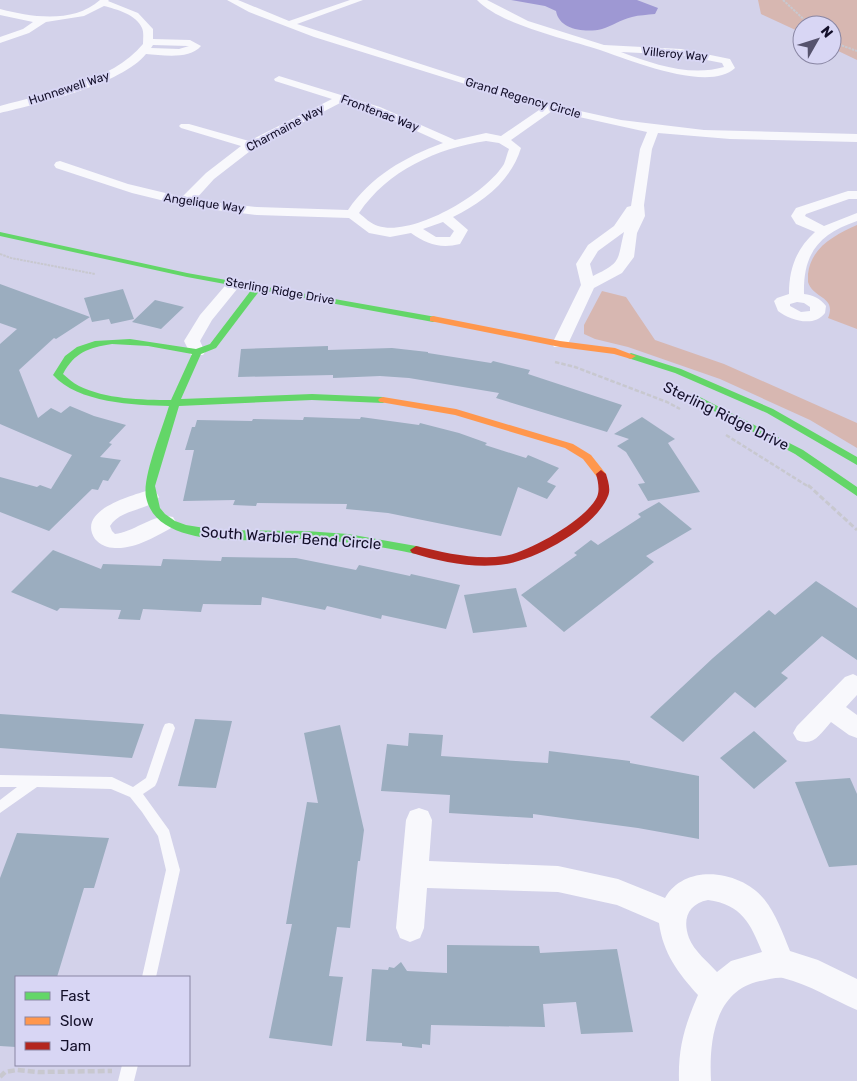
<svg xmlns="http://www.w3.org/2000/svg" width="857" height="1081" viewBox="0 0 857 1081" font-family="Rubik,sans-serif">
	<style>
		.green { fill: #d7b7b1 }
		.water { fill: #9e98d3 }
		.building { fill: #9badbf }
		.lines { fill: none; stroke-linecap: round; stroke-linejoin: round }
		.path-far3 { stroke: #c8c8cf; stroke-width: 2; stroke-dasharray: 2.5 1; stroke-linecap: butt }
		.path-far2 { stroke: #c8c8cf; stroke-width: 2.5; stroke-dasharray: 4.5 2; stroke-linecap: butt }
		.path-far1 { stroke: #c8c8cf; stroke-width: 3; stroke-dasharray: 5.5 2.5; stroke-linecap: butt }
		.path { stroke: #c8c8cf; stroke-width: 4.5; stroke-dasharray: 7 3; stroke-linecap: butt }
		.lane { fill: #f8f8fc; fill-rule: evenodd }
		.street { fill: #f8f8fc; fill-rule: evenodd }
		.fast { fill: #63d668; fill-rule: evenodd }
		.slow { fill: #ff974d; fill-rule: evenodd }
		.jam { fill: #b3261e; fill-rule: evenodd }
		.labels { text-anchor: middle; stroke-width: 4; stroke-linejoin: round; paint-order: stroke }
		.far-street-label { font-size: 12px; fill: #130f29; stroke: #d8d6f4 }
		.street-label { font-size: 15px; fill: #130f29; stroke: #d8d6f4 }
	</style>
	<rect width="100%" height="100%" fill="#d3d2ea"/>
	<path class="green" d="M758,0H857V60L832,48V25H802V33L761,14Z
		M857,225V329L828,318C837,296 813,299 808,282C808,281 808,275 808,274C811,247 835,235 857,225Z
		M602,291L626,297L655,340L724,364L857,423V448L810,420L720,379L628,347L595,339L584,334V325Z"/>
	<path class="water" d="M511,0H637L658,8L655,14C647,15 639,15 632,17C620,20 612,26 602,29C586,33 559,30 556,11L545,6Z"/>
	<path class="building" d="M0,284L90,317L56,339L54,338L19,370L38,418L51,408L61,413L70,406L94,416L126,425L109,443L112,444L100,457L121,460L108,481L103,480L98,490L92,489L49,531L0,512V477L37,487L40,485L51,489L72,455L0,424V344L17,329L0,323Z
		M123,289L134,319L111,324L109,319L92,322L84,298Z
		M155,300L184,307L161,329L132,322Z
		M328,346V350L392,348L428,352V353L491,363L493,361L530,370L528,374L622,405L607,432L496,398L499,393L409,378L380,376L333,378V375L238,377L241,349Z
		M304,417L360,419L361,417L419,425L420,423L459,433L487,443L485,445L526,458L528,455L559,468L547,482L556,486L547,499L518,487L501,536L388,513L346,509L347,504L257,503L256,506L233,505L235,500L183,501L194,450H185L192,427H195L197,420L252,421L253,419L303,420Z
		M642,417L675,439L668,443L700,492L648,501L638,484L645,483L626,452L617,446L629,439L614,434Z
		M659,502L692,529L646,556L654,562L564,632L521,595L577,555L574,553L591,540L598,545L641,517L638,514Z
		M53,550L101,569L103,564L161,566L163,559L221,561L222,557L296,558L356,570L359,565L410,576L411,574L460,585L446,629L382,615L381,619L327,606L325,610L262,597L261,605L203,604L201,612L143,609L140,620L118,619L121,610L60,608L57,611L11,592Z
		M816,581L857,608V660L822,636L781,673L788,678L755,708L735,692L683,742L650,717L713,658L769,610L775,615Z
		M516,588L527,627L473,633L464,595Z
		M0,714L144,724L132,758L0,748Z
		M195,719L232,721L216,788L178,786Z
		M340,725L364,830L360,861H358L350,928L337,927L329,976L343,977L332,1046L269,1038L292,924H286L307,802L318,803L304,733Z
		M754,731L787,761L754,789L720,758Z
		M409,733L443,735L441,756L548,763L549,751L630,761V763L699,776V839L638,828L533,814V818L449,813L450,795L381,791L387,744L408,746Z
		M850,778L857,794V865L829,867L795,782Z
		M17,833L109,838L94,888H84L57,977H16V1047L0,1046V878Z
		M447,945L539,946L540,953L617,949L633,1032L581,1034L576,1002L543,1004L545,1027L431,1025L430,1045L422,1044V1048L402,1046V1043L366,1041L372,969L388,970L389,967L394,968L401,962L407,971L447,973Z"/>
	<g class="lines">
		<path class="path-far3" d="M783,0L810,25
			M832,42L857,51
			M0,254L11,258L95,274"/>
		<path class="path-far2" d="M555,362L575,367L667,402L680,409
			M726,435L809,487"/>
		<path class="path-far1" d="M808,485L857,530"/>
		<path class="path" d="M0,1077L5,1072L17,1070L38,1072L112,1071"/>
		<path class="lane" d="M169,723L173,724L175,728L157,782L155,786L143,794L169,830L180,870L156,977H142L166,870L158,836L142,812L130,797L111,789L37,787L0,813V800L17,787H0V775L112,777L133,787L146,778L163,728L165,724Z
			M122,1065H138L134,1081H118Z"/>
		<path class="street" d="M100,0H109L108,1L138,13L153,29V39L190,40L201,46C189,60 162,55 146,54C122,84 38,104 0,113V106C46,93 112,82 143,44C143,39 144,32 142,28C137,15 116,9 104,6L84,16L46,22L29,33L0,43V37L23,29L33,22L0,15V9C31,17 73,24 100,0ZM153,45L188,46H189L179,49L151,48Z
			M227,0H238L289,21L350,0H363L297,24L501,90L562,107L621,120L704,130L857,134V142L730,139L658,133L652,149L644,205L645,216L637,233L634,257L622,273L594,288L568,344L566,347H554L552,344L581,285L576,264L588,245L614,226L627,207L631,206L640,149L647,132L552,111L511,140L521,148C511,181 483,202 453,217L468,230L460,244C440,249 427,244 411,233L390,237L369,233L349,218L257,215L185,206L132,193L56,168L54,165L56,162L60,161L128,184L182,197L206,173L241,146L181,128L179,126L181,124H189L249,141L332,99L275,81L274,79L279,76L380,107L455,140L486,133L501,136L542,108L314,37L249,12ZM342,102L372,111L443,143C405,157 371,176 348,210L257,207L195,200L214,179L254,148ZM486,141L499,143L509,149C507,154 506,159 504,164C486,194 413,237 378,226C371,224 365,218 359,213C387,171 437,148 486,141ZM443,222L454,231L450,237H436L423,229ZM624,232C617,261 622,262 593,276L590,264L598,251Z
			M477,0H487L528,21L604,45L681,49L730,59L735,68C709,93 629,60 600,50C566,39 501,25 477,0ZM621,52L681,55L722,63L724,67C690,77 653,64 621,52Z
			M848,191H857V199H849L806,214L805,216L824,226L857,213V221C819,234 803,253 804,294C813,295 820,298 826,306L825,313C814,328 790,320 778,311L774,301L777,298L789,294C789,269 796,249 815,232L796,224L791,216L796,208ZM797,302L804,303L810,307V311L801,312L790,306V304Z
			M235,279L240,280L242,283L212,320L200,341L205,352L203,355H191L184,341L200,315L230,280Z
			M149,490L156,492L159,497C150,511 121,508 110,526L112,531L115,534C134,532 156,512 173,517L176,522L173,527C156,536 136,549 115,548C108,548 100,545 95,539C76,510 131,496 149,490Z
			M853,674L857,676V695L846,707L857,715V738L849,735L831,722C820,734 814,747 797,740L793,733L797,726L845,677Z
			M419,808L428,811L432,820L429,861L558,866L618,879L665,898C686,862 741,871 764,899C776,914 783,934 790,951L818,960L857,979V1010C831,999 811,985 783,978C776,977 767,980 760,981C714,991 709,1042 711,1081H679C678,1047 685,1025 698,995C678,973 663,953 659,923L617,905L558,892L427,888L424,928L420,938L410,942L400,938L396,928L406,820L410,811ZM708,900C741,904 751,924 762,952L731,961L717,972C708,962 694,951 689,938C682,919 688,904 708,900Z"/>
		<path class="fast" d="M0,232L187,273L436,317V321L433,322L260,290L216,348L201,354L181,399L312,394L383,397L388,400L383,403L312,400L179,406L155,486L160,508L165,514L175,521L186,525L217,530L306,531L348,534L416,546L420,547L422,550L420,553L416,554C381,546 346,542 311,539C268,537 158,555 146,497C142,477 163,427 169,406C134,405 78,403 53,375L65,356L77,347L95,341L130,339L196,349L210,344L252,289L187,277L0,236ZM112,344L148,346L192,354L171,400C142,400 105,399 79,386C73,383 68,378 63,374C75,352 88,348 112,344Z
			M631,353L681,369L773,409L857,457V465L767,413L675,373L628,358L626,356Z
			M696,395L803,450L857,487V496L795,454L693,400L691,398Z"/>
		<path class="slow" d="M433,316L560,341L615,348L636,356L631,359L614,354L560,347L430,321V317Z
			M383,397L456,409L573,444L591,455L606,474L605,477H597L583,459L565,448L455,415L380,402L378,400L380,398Z"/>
		<path class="jam" d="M601,470L606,474C608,481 611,489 608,496C596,527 537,559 506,564C476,569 441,562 412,553L410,550L416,546C445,553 475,560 504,556C528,553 587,519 597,497C600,490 598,481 596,474Z"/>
	</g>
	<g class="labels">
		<g class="far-street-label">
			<text transform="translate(675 54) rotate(5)" y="4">Villeroy Way</text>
			<text transform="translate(69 88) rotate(-18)" y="4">Hunnewell Way</text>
			<text transform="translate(523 98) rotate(16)" y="4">Grand Regency Circle</text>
			<text transform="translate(380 113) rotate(21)" y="4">Frontenac Way</text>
			<text transform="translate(285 128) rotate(-28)" y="4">Charmaine Way</text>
			<text transform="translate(204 203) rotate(8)" y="4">Angelique Way</text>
			<text transform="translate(280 291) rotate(10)" y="4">Sterling Ridge Drive</text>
		</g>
		<g class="street-label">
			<text transform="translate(726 416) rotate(26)" y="5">Sterling Ridge Drive</text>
			<text transform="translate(291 538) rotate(4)" y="5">South Warbler Bend Circle</text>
		</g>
	</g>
	<rect x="15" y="976" width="175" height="90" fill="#d8d6f4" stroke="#8986a3"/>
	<rect x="25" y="992" width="25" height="8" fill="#63d668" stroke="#8986a3"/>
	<text x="60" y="1001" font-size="15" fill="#130f29">Fast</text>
	<rect x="25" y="1017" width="25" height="8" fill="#ff974d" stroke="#8986a3"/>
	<text x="60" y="1026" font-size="15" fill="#130f29">Slow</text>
	<rect x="25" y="1042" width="25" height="8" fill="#b3261e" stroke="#8986a3"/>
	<text x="60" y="1051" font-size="15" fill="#130f29">Jam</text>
	<g transform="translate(817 40) rotate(51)"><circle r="24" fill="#d8d6f4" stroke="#8986a3"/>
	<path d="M0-4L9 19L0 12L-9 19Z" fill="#56536d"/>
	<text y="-8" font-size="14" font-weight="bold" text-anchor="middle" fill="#130f29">N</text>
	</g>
</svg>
